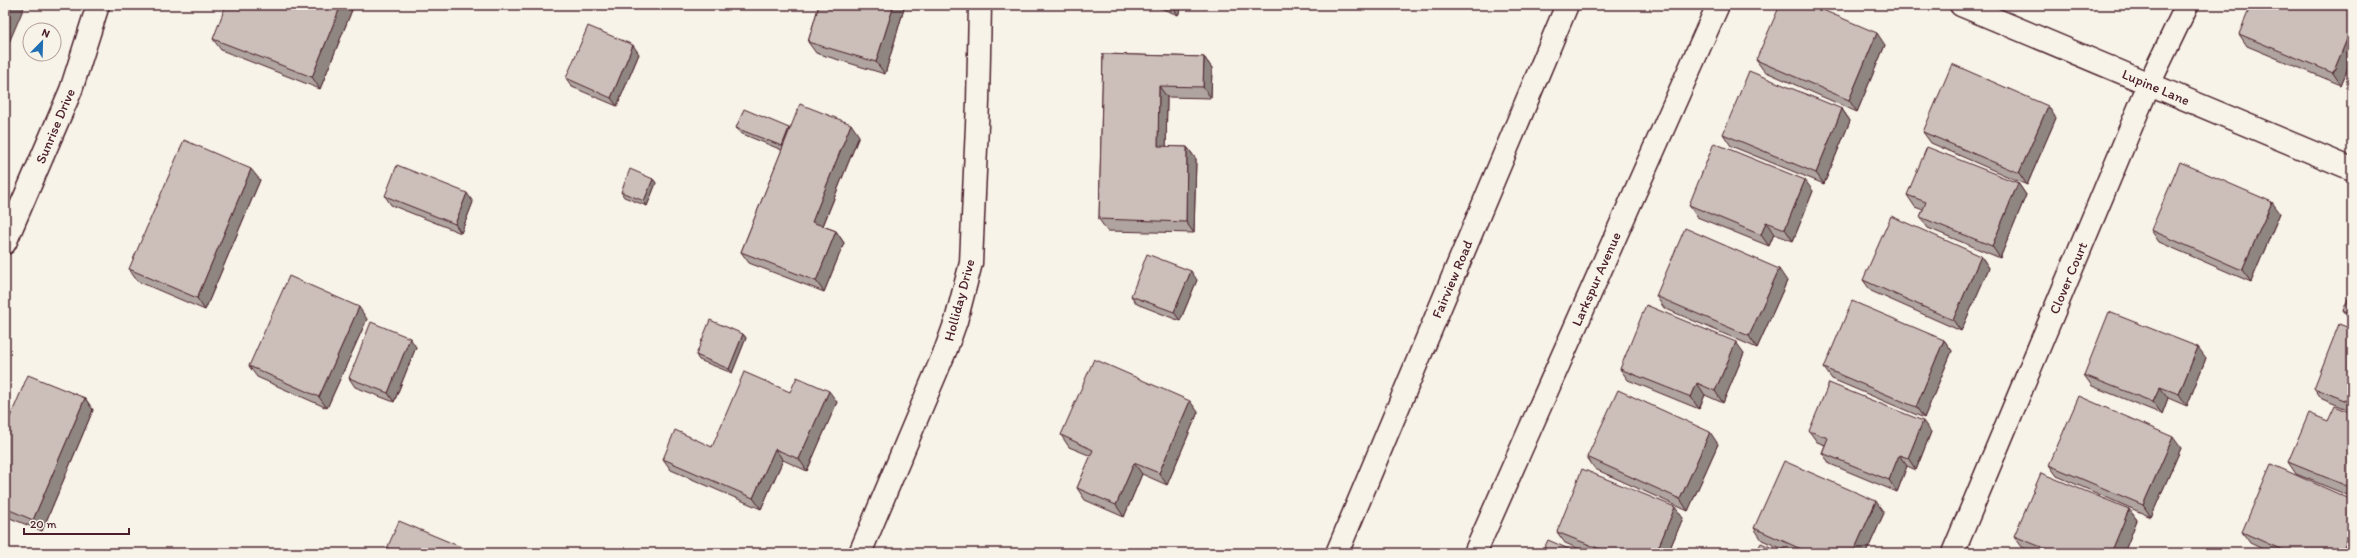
<svg xmlns="http://www.w3.org/2000/svg" width="2357" height="558" viewBox="0 0 2357 558" font-family="Itim,sans-serif">
	<style>
		.lines { fill: none; stroke-linecap: round; stroke-linejoin: round }
		.minor-casing { stroke: #4a1f2b; stroke-width: 25 }
		.major-casing { stroke: #4a1f2b; stroke-width: 25 }
		.minor { stroke: #f7f3e8; stroke-width: 22 }
		.major { stroke: #f7f3e8; stroke-width: 22 }
		.wall { fill: #afa49f; stroke: #4a1f2b }
		.shaded-wall { fill: #8f8682; stroke: #4a1f2b }
		.building { fill: #ccbfb9; stroke: #4a1f2b }
		.labels { text-anchor: middle; stroke-width: 3.5; stroke-linejoin: round; paint-order: stroke }
		.street-label { font-size: 14px; fill: #4a1f2b; stroke: #f7f3e8 }
	</style>
	<rect width="100%" height="100%" fill="#f7f3e8"/>
	<filter id="ink" filterUnits="userSpaceOnUse"><feTurbulence type="fractalNoise" baseFrequency=".025" numOctaves="2"/><feDisplacementMap in="SourceGraphic" scale="8" xChannelSelector="R" yChannelSelector="G"/><feConvolveMatrix kernelMatrix="1 2 1 2 8 2 1 2 1" color-interpolation-filters="sRGB"/></filter>
	<g filter="url(#ink)">
		<g class="lines">
			<defs>
				<path id="minor" d="M1961,5L2352,169
					M5,243L71,90L98,5
					M860,553L946,349L956,321L971,263L978,102L980,5
					M1475,553L1718,5
					M1953,553L2149,84L2187,5"/>
				<path id="major" d="M1337,553L1567,5"/>
			</defs>
			<use href="#minor" class="minor-casing"/>
			<use href="#major" class="major-casing"/>
			<use href="#minor" class="minor"/>
			<use href="#major" class="major"/>
		</g>
		<path class="wall" d="M354,5L320,89L221,50L213,39Z
			M819,5H905L885,74L816,53L808,42Z
			M1153,5H1183L1178,15Z
			M2352,5V58L2341,85L2247,46L2239,34Z
			M1885,45L1857,112L1764,71L1756,60Z
			M639,54L617,106L572,87L566,78Z
			M1103,54L1204,57L1212,68L1211,98L1167,97L1166,147H1187L1196,159L1194,233L1107,231L1099,219Z
			M1842,109L1850,121L1824,184L1731,146L1723,134Z
			M2056,118L2027,185L1931,143L1923,132Z
			M736,128H789L790,130L859,136L823,226L836,231L844,243L824,292L749,263L741,252L782,150L740,133Z
			M653,179L656,183L647,206L624,197L621,192Z
			M260,180L205,310L137,281L129,269Z
			M2018,183L2026,195L2000,258L1928,228L1920,217L1923,210L1915,207L1907,195Z
			M1813,191L1793,241L1774,234L1769,246L1697,217L1689,205Z
			M385,196L473,202L461,233L391,205Z
			M2280,213L2251,282L2159,242L2151,230Z
			M1981,256L1989,268L1961,331L1871,291L1863,280Z
			M1197,280L1180,321L1137,304L1131,296Z
			M1787,281L1757,348L1664,308L1656,296Z
			M2352,290V323L2343,311Z
			M367,319L327,408L257,377L249,366Z
			M2352,329V411L2322,399L2314,388Z
			M743,334L746,338L732,373L699,360L696,355Z
			M1944,340L1952,351L1924,418L1832,379L1824,368Z
			M416,347L394,402L355,387L349,378Z
			M1744,353L1723,403L1705,395L1699,409L1628,380L1620,369Z
			M2206,358L2187,406L2168,398L2162,414L2092,386L2084,375Z
			M790,392L837,402L807,471L783,460L761,509L671,470L663,459L712,447Z
			M85,398L93,410L42,531L5,516V429Z
			M1198,412L1167,485L1142,474L1124,517L1085,500L1077,488L1091,456L1069,447L1061,435Z
			M2352,413V497L2296,474L2288,462L2328,421Z
			M1809,431L1931,432L1916,470L1907,466L1897,492L1830,464L1822,453L1825,445L1817,442Z
			M1718,444L1688,511L1595,469L1587,457Z
			M2181,448L2151,517L2057,476L2049,465Z
			M2129,509L2137,520L2124,553H2036L2022,547L2014,536Z
			M1884,513L1866,553H1792L1762,540L1754,528Z
			M1683,518L1668,553H1589L1565,543L1557,532Z
			M2242,532L2352,553H2271L2250,543Z"/>
		<path class="shaded-wall" d="M12,5H25L5,52V22Z
			M341,5H354L320,89L312,77Z
			M894,5H905L885,74L876,62Z
			M1171,5H1183L1178,15Z
			M2352,27V58L2341,85L2333,73Z
			M1877,33L1885,45L1857,112L1849,100Z
			M633,45L639,54L617,106L611,98Z
			M1204,57L1212,68L1211,98L1203,87Z
			M1159,86L1167,97L1166,158L1158,146Z
			M2048,106L2056,118L2027,185L2019,173Z
			M1842,109L1850,121L1824,184L1816,173Z
			M851,124L859,136L820,233L812,222Z
			M789,128L792,132L785,151L782,146Z
			M1187,147L1196,159L1194,233L1186,222Z
			M251,169L260,180L205,310L197,298Z
			M653,179L656,183L647,206L644,201Z
			M1805,180L1813,191L1793,241L1785,229Z
			M2018,183L2026,195L2000,258L1992,246Z
			M467,193L473,202L461,233L455,224Z
			M2272,202L2280,213L2251,282L2242,270Z
			M1766,222L1774,234L1769,246L1761,235Z
			M836,231L844,243L824,292L816,281Z
			M1981,256L1989,268L1961,331L1953,320Z
			M1779,269L1787,281L1757,348L1749,336Z
			M1191,271L1197,280L1180,321L1174,312Z
			M359,307L367,319L327,408L319,397Z
			M743,334L746,338L732,373L729,369Z
			M410,338L416,347L394,402L388,393Z
			M1944,340L1952,351L1924,418L1916,407Z
			M1736,342L1744,353L1723,403L1715,391Z
			M2198,347L2206,358L2187,406L2179,394Z
			M1697,383L1705,395L1699,409L1691,397Z
			M2160,387L2168,398L2162,414L2153,402Z
			M829,391L837,402L807,471L799,459Z
			M85,398L93,410L42,531L33,520Z
			M1190,401L1198,412L1167,485L1159,473Z
			M1923,421L1931,432L1916,470L1908,458Z
			M1710,432L1718,444L1688,511L1680,499Z
			M2173,437L2181,448L2151,517L2143,505Z
			M775,449L783,460L761,509L753,498Z
			M1899,455L1907,466L1897,492L1889,480Z
			M1134,463L1142,474L1124,517L1116,505Z
			M1876,501L1884,513L1866,553H1853Z
			M1675,507L1683,518L1668,553H1656Z
			M2129,509L2137,520L2124,553H2111Z
			M2352,529V553H2341Z
			M461,547L465,553H459Z
			M2091,550L2093,553H2090Z"/>
		<path class="building" d="M5,5H12L5,22Z
			M226,5H341L312,77L213,39Z
			M819,5H894L876,62L808,42Z
			M1780,5H1811L1877,33L1849,100L1756,60Z
			M2251,5H2352V27L2333,73L2239,34Z
			M588,26L633,45L611,98L566,78Z
			M1103,54L1204,57L1203,87L1159,86L1158,146L1187,147L1186,222L1099,219Z
			M1952,64L2048,106L2019,173L1923,132Z
			M1749,71L1842,109L1816,173L1723,134Z
			M800,104L851,124L812,222L836,231L816,281L741,252Z
			M744,109L789,128L782,146L736,128Z
			M184,140L251,169L197,298L129,269Z
			M1714,143L1805,180L1785,229L1766,222L1761,235L1689,205Z
			M1927,147L2018,183L1992,246L1920,217L1926,202L1907,195Z
			M2180,162L2272,202L2242,270L2151,230Z
			M397,165L467,193L455,224L385,196Z
			M630,169L653,179L644,201L621,192Z
			M1891,216L1981,256L1953,320L1863,280Z
			M1685,228L1779,269L1749,336L1656,296Z
			M1147,254L1191,271L1174,312L1131,296Z
			M289,276L359,307L319,397L249,366Z
			M2352,290V315L2343,311Z
			M1852,301L1944,340L1916,407L1824,368Z
			M1646,305L1736,342L1715,391L1697,383L1691,397L1620,369Z
			M2109,312L2198,347L2179,394L2160,387L2153,402L2084,375Z
			M710,320L743,334L729,369L696,355Z
			M371,322L410,338L388,393L349,378Z
			M2339,324L2352,329V403L2314,388Z
			M1094,359L1190,401L1159,473L1134,463L1116,505L1077,488L1093,450L1061,435Z
			M744,372L790,392L797,377L829,391L799,459L775,449L753,498L663,459L675,430L712,447Z
			M28,375L85,398L33,520L5,508V429Z
			M1829,383L1923,421L1908,458L1899,455L1889,480L1822,453L1828,438L1809,431Z
			M1618,390L1710,432L1680,499L1587,457Z
			M2079,396L2173,437L2143,505L2049,465Z
			M2335,406L2352,413V488L2288,462L2309,413L2328,421Z
			M1784,461L1876,501L1853,553H1810L1754,528Z
			M2271,464L2352,500V529L2341,553H2289L2242,532Z
			M1582,469L1675,507L1656,553H1610L1557,532Z
			M2041,473L2129,509L2111,553H2099L2091,550L2090,553H2056L2014,536Z
			M399,521L461,547L459,553H385Z
			M1548,540L1578,553H1542Z
			M1761,543L1784,553H1756Z"/>
	</g>
	<g class="labels">
		<g class="street-label">
			<text transform="translate(2156 87) rotate(23)" y="5">Lupine Lane</text>
			<text transform="translate(55 126) rotate(-67)" y="5">Sunrise Drive</text>
			<text transform="translate(2068 278) rotate(-67)" y="5">Clover Court</text>
			<text transform="translate(1452 279) rotate(-67)" y="5">Fairview Road</text>
			<text transform="translate(1596 279) rotate(-66)" y="5">Larkspur Avenue</text>
			<text transform="translate(959 300) rotate(-75)" y="5">Holliday Drive</text>
		</g>
	</g>
	<rect width="2357" height="558" fill="none" stroke="#f7f3e8" stroke-width="20"/>
	<rect x="10" y="10" width="2337" height="538" fill="none" stroke="#4a1f2b" stroke-width="1.5" filter="url(#ink)"/>
	<g transform="translate(42 42) rotate(23)"><circle r="19" fill="#f7f3e8" stroke="#b29e9c"/>
	<path d="M0-3L7 15L0 10L-7 15Z" fill="#1f6fb2"/>
	<text y="-6" font-size="11" font-weight="bold" text-anchor="middle" fill="#4a1f2b">N</text>
	</g>
	<path d="M24 528v6h105v-6" fill="none" stroke="#4a1f2b" stroke-width="2"/>
	<text x="30" y="528" font-size="12" fill="#4a1f2b" stroke="#f7f3e8" stroke-width="3" paint-order="stroke">20 m</text>
</svg>
